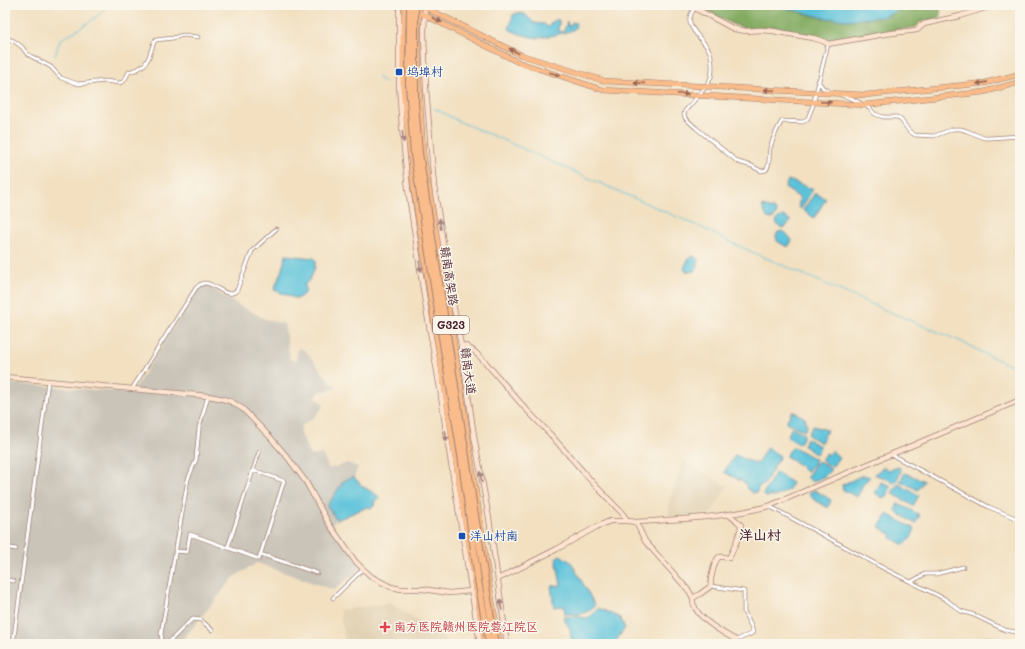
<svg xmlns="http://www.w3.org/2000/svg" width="1025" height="649" viewBox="0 0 1025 649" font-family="Mali,'LXGW WenKai TC',sans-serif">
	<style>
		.built { fill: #e2d2b4 }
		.industrial { fill: #c9c3b8 }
		.forest { fill: #83ab62; stroke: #666546 }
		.water { fill: #5cc2da; stroke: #537082 }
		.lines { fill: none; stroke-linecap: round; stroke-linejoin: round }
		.stream { stroke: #5cc2da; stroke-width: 1 }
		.street-casing { stroke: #9e8076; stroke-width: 4.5 }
		.secondary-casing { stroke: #9e8076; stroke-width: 6 }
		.primary-casing { stroke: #9e8076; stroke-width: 6 }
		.street { stroke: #fff; stroke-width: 3 }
		.secondary { stroke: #fde4d0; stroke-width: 4.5 }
		.primary { stroke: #f9bc8a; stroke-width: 5 }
		.highway-bridge-casing { stroke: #9e8076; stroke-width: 8; stroke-linecap: butt }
		.highway-bridge { stroke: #f9bc8a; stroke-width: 6 }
		.oneway { fill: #996656 }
		.oneway2 { fill: #a4827e }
		.transit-dot { fill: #1a4fb4; stroke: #fbf7ec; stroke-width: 1.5 }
		.health-dot { fill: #e0444e; stroke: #fbf7ec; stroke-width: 1.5 }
		.labels { text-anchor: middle; stroke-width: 3; stroke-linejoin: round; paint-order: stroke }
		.shield { fill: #fbf7ec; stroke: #7f6065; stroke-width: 1 }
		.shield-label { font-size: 11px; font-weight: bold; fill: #4a1f2b }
		.transit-label { font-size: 12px; fill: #164399; stroke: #fbf7ec; text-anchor: start }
		.street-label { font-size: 12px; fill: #4a1f2b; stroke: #fbf7ec }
		.health-label { font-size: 12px; fill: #be3a42; stroke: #fbf7ec; text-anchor: start }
		.quarter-label { font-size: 14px; font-weight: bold; fill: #4a1f2b; stroke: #fbf7ec }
	</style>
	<rect width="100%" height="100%" fill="#fbf7ec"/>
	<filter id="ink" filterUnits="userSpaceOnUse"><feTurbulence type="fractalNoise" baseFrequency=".025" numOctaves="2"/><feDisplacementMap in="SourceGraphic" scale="8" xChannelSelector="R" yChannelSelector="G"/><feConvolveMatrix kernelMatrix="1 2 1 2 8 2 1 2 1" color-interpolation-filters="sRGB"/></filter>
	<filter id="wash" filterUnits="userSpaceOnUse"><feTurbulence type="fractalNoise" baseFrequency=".012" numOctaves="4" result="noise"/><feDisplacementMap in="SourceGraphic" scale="16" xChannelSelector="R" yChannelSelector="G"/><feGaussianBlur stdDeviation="0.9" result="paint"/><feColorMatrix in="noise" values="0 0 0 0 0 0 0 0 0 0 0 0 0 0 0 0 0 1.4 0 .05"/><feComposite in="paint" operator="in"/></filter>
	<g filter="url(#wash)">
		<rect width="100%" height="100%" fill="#f2e0c1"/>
		<path class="built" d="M683,461L727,486L712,513L668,519L670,499Z
			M390,603L453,644H345L340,610Z"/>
		<path class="industrial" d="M205,284L211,287L231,301L265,319L279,323H284L290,359L296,361L298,348L306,351L331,383L336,385V388L325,391H321L315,397L317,398L324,405L315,417L302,425L300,431L310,456L322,454L329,469L347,463L358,467L354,477L347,479L343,482L327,506L337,520L332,524L362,567L334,590L257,563L234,577L179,644H5V383L132,393L197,289Z"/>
		<path class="forest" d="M697,5H773L824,18L909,5H939L941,17L920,22L916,27L829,40L773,27L748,29L732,24Z
			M986,636L1020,642V644H986Z"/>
		<path class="water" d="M773,5H910L884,17L847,20L824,18Z
			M517,13L525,14L534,23L544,24L548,27H549L551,23L555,20H559V25L558,29L560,32L564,31L567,21L568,26H571L572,22L576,23C575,25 576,27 574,29C571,32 542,38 537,38C529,37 515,33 509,29L513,15Z
			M788,180L813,189L801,209L798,207L800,198L785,188Z
			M815,193L826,199L814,218L803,210Z
			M762,206L773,209L777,212L775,217L772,219L767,218Z
			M783,216L791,221C786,228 780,231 776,222L778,218Z
			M782,231L786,233L792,240L789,246H785L777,241L776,236L778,232Z
			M286,255L314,258L316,260C315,269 312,279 305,284V290L306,291L305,293L297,299L274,290L281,272Z
			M690,256L695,257L698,260V266L694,271L688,272L685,270L684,268Z
			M792,411L805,418L807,427L804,431L786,422Z
			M813,426L827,430L821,443L809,436L808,434Z
			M792,427L804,434L802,440L799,444L787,437Z
			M807,438L812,442L820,446L818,452L815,454L803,445Z
			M767,447L780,456L764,485L759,486L757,492L753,493L747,489L745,483L724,472L735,455L757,464Z
			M794,447L815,459L812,466L807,472L802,469L801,466L787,457C787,453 790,449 794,447Z
			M832,451L839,457L832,467L822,461V458L826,453L828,455Z
			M817,461L831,469L825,476L812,482L807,477Z
			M884,467L889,470L899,467L901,472L895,483C891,483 890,480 887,479C882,477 878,476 874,474Z
			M776,472L792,483L789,490L774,497L769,495L767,498L763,494Z
			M905,473L924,481L918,490L900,481Z
			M863,475L870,477L863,484L860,492L857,497L843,490L842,485Z
			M354,477L362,486L377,495L380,498L375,500L374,506L371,508L367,507L337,520L327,506L343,482L347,479Z
			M881,482L891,486L887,495L883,498L875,493Z
			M898,484L919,495L913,506L892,493Z
			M814,490L820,493L831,500L828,508L813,499L809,493Z
			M898,503L920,515L915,524L895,511Z
			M887,514L915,529L911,538L904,545L891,538L892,535L879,527Z
			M560,555L571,562L595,605C586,616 578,614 565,614L564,606L554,607L551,586L561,585L556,558Z
			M599,608L620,618L625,628L614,644H572L570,629L563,617H580L588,618Z"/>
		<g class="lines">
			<path class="stream" d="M55,56L60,40C73,32 100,18 107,5
				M377,77L385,83
				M434,108L460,122L494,136L609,187L698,226L734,244L885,310L960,341L987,355L1020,369"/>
		</g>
	</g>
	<g filter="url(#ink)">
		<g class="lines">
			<defs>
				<path id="street" d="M695,8C680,25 701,36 709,50C712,55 713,71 711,77C708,87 692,102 685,111L684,114L685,118L696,128L738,162L752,166L761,171L766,170C771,164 768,156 770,148C773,139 776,130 782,121L803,122L808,118L813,105L828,44
					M5,38L14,41L22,47L27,54L51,67L61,78L78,84L105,81L120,83L124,81L129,72L138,69L145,64L149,57L154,42L156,40L173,38L183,35L198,37
					M818,81L823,88L830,92
					M841,95L853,99L869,108L875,114L883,117H897L901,120L909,131L915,135L934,136L953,129H961L967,131L984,138H990L1020,136
					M132,389L196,288C198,286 201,284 204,283C215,282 227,301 237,290L252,251L276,229
					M892,455L989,507L1020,520
					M769,506L834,541L885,569L945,599L961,611L974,615L1005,630L1020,633
					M5,547L16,549
					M228,547L259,452
					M175,551L187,552L190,534L259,559L284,481L253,470
					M260,554L317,573
					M5,580L14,581
					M911,582L925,574H936L963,567
					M711,586L744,591V612L751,626L753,632L751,634L736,640L737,644
					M333,598L363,569
					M13,644L48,381
					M166,644L162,640L161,634L188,479L196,460L199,428L208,396
					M167,644L188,623L193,619L201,620L212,630"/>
				<path id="secondary" d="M399,5V84L402,127L408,189L425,302L440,389L447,438L480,644
					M425,5L424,34L426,88L434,186L451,293L461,345L474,436L489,518L507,644
					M689,5L734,29L746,31L760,30L773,31L813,38L823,41L828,44L885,34L917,30L924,24L960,16L995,5
					M461,345L466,346L475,352L486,363L524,407L550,434L594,484L622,513L628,521
					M5,377L208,396L219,398L230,401L243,409L271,438L288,458L306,482L329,524L355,561L363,569L372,577L391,587L401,589H423L449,593L471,591
					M636,522L645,541L689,591L693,598L700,594L711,586C710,580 714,561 719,557C722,556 726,558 729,558C734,548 740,536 741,525L737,521L729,515
					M498,579L557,549L598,526L610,521H628L636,522C680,519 726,518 769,506L1020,400
					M693,598C693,599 693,604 694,605C698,619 723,633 736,640"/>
				<path id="primary" d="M405,5L403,31V88L414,190L465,522L485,644
					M419,5L418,31L419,83L423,152L459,375L490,589L500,644
					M420,5L521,55L605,81L865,95L985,83L1020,74
					M417,11L518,62L603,90L864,105L984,92L1020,82"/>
			</defs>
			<use href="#street" class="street-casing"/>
			<use href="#secondary" class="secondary-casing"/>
			<use href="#primary" class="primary-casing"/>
			<use href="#street" class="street"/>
			<use href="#secondary" class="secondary"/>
			<use href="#primary" class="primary"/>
			<defs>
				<path id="highway-bridge" d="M410,5L409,83L414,155L439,319L461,455L478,580L489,644
					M415,5V103L419,153L495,644"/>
			</defs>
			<use href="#highway-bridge" class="highway-bridge-casing"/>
			<use href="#highway-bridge" class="highway-bridge"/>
		</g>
		<defs><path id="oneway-solid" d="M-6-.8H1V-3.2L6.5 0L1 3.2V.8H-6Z"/></defs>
		<g class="oneway">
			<use href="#oneway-solid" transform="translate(437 20) rotate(27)"/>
			<use href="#oneway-solid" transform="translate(514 51) rotate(-153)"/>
			<use href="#oneway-solid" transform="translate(555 74) rotate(18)"/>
			<use href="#oneway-solid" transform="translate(639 83) rotate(-177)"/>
			<use href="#oneway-solid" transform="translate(982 83) rotate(172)"/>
			<use href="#oneway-solid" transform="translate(769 90) rotate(-177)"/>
			<use href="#oneway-solid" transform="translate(683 94) rotate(3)"/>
			<use href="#oneway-solid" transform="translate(826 102) rotate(3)"/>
		</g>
		<g class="oneway2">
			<use href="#oneway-solid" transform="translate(403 137) rotate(84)"/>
			<use href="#oneway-solid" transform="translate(440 224) rotate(-99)"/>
			<use href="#oneway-solid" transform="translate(420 266) rotate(81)"/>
			<use href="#oneway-solid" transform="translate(446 436) rotate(82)"/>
			<use href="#oneway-solid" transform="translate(481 477) rotate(-100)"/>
			<use href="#oneway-solid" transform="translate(501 605) rotate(-98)"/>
		</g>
	</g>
	<g class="transit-dot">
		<rect x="395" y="68" width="8" height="8" rx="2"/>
		<rect x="458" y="532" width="8" height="8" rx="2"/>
	</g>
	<path class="health-dot" d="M383 621h4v4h4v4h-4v4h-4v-4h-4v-4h4z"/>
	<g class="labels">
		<rect class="shield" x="433" y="316" width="36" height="18" rx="3"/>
		<g class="shield-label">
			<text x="451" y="329">G323</text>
		</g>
		<g class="transit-label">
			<text x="407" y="76">坞埠村</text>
			<text x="470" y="540">洋山村南</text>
		</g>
		<g class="street-label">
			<text transform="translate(449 276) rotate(81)" y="4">赣南高架路</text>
			<text transform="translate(468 371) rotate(82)" y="4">赣南大道</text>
		</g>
		<g class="health-label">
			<text x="394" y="631">南方医院赣州医院蓉江院区</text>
		</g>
		<g class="quarter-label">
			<text x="760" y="540">洋山村</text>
		</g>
	</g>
	<rect width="1025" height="649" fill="none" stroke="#fbf7ec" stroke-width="20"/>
</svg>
